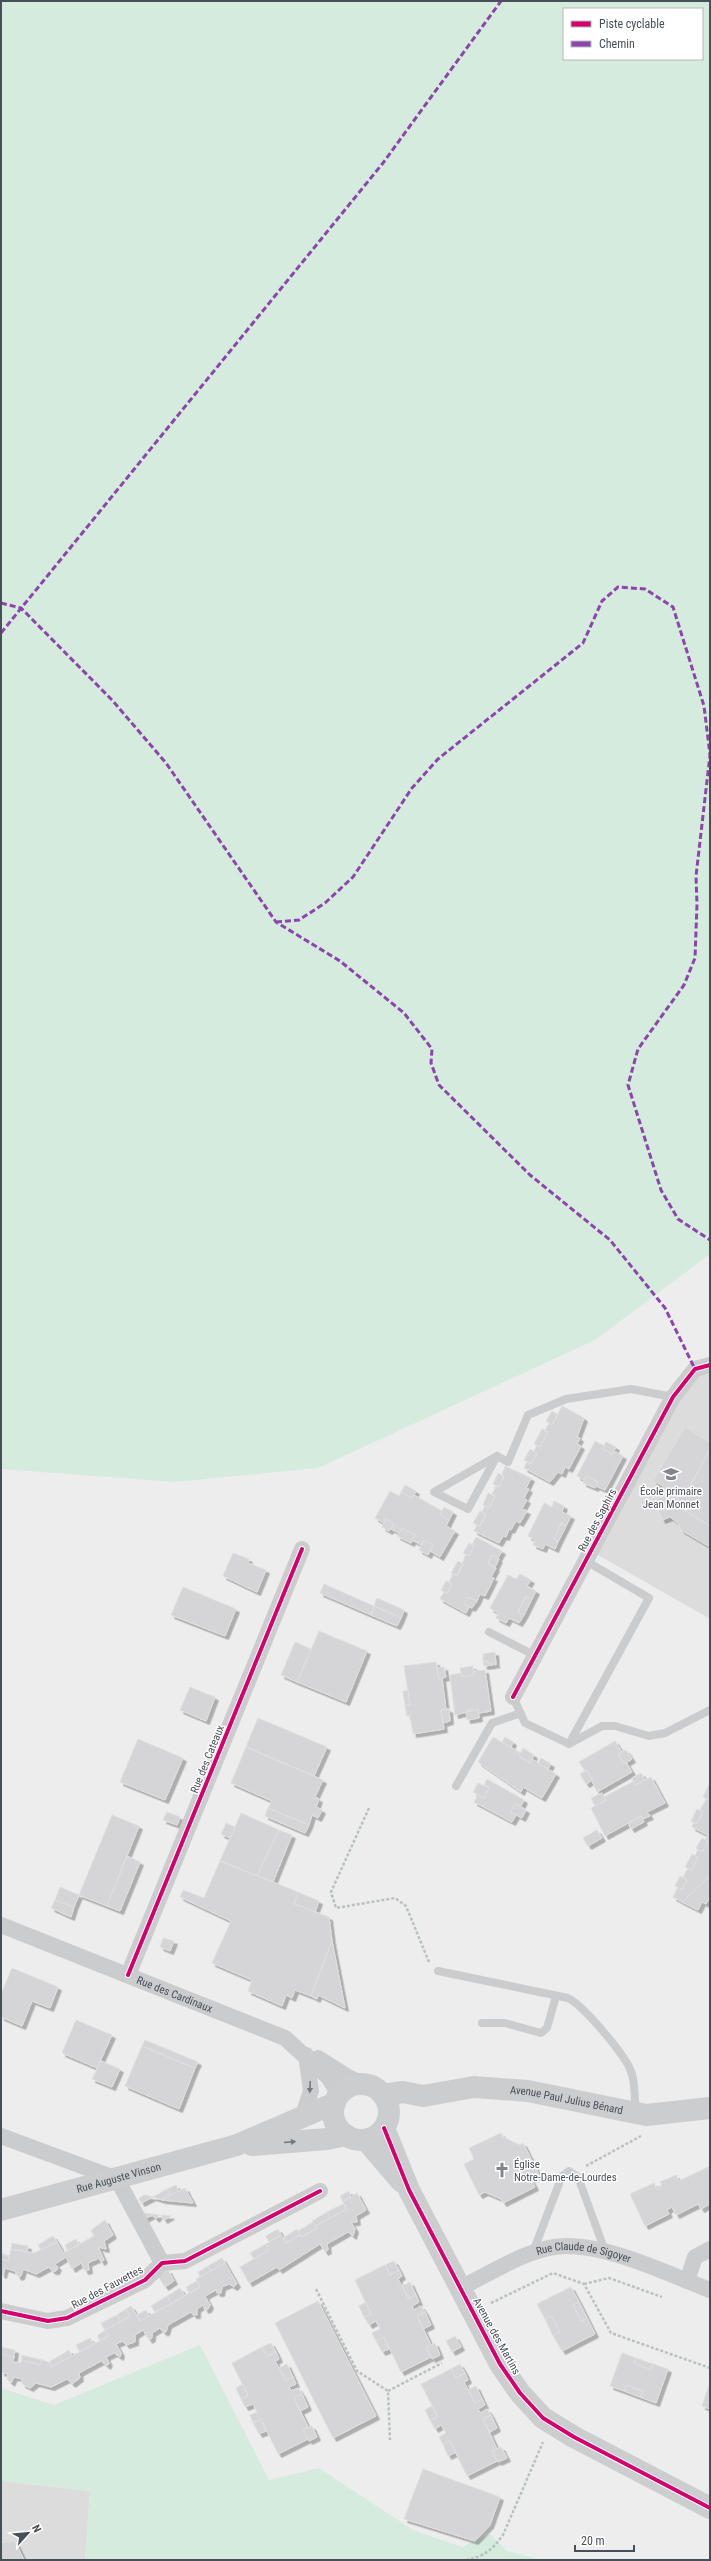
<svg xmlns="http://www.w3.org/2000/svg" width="711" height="2561" viewBox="0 0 711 2561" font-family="'Roboto Condensed',sans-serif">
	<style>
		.education { fill: #dcdcdd }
		.green { fill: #d4ebdd; fill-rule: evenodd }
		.building { fill: #d5d5d7; stroke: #dfdfe0; filter: url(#shadow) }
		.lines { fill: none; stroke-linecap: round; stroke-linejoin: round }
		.path { stroke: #b8c2bf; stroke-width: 2.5; stroke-dasharray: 3 2; stroke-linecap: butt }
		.lane { stroke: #caccce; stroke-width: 8 }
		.street { stroke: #caccce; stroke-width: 16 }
		.secondary { stroke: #cbcdcf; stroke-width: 22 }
		.quiet { stroke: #8e44ad; stroke-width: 3; stroke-dasharray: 6 3; stroke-linecap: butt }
		.cycleway-casing { stroke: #fff; stroke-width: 6 }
		.cycleway { stroke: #d6006c; stroke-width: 4 }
		.oneway { fill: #757b81 }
		.oneway2 { fill: #757b82 }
		.labels { text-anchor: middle; stroke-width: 3; stroke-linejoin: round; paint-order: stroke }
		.poi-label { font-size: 11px; fill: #474f58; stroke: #fff }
		.street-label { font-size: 11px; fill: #474f58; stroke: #fff }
	</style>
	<defs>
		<filter id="shadow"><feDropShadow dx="3.5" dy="3.5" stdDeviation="0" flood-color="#0004"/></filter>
	</defs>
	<rect width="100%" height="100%" fill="#eeeded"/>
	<path class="education" d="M710,1365V1619L591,1551L673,1397Z
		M1,2481L90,2491L85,2560H1Z"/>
	<path class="green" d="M1,1H710V1254L595,1340L318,1468L175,1482L1,1469ZM564,9H702V59H564Z
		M200,2345L269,2480L319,2468L413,2530L462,2547L490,2534L507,2551L542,2560H85L90,2491L1,2481V2388L54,2405Z"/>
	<path class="building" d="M562,1406L584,1418L577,1437L580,1438L577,1444L581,1446L569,1469L565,1467L562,1474L558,1472L550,1482L524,1468L527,1462L531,1464L537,1453L534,1451L537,1445L540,1447L548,1432L545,1431L549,1423L552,1425Z
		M552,1411L558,1415L552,1425L546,1421Z
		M685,1427L710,1442V1449L685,1495L677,1497L681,1508L710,1526V1547L681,1530L679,1524L670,1517L662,1520L655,1499L665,1496L663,1486L653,1481Z
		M542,1429L548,1432L540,1447L534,1444Z
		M595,1441L604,1446L602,1449L612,1454L614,1451L623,1456L605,1490L596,1486L598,1482L586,1476L584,1480L577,1476Z
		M606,1442L616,1447L612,1454L602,1449Z
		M530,1449L537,1453L531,1464L524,1460Z
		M710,1449V1526L681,1508L677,1497L685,1495Z
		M505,1466L531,1478L526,1488L529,1489L524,1498L527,1500L522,1509L527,1511L520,1523L516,1521L511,1530L509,1529L506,1537L503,1536L499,1543L474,1531L477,1525L480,1526L486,1514L482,1512L485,1506L489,1508L495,1496L492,1494L496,1486L499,1487L504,1476L502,1474Z
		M498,1473L504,1476L499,1487L493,1484Z
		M586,1476L598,1482L595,1488L583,1483Z
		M405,1485L416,1491L412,1498L401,1492Z
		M390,1491L399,1496L401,1492L412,1498L414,1495L442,1511L440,1515L449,1520L446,1526L455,1531L440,1557L430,1551L433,1545L424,1540L421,1545L412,1540L415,1535L402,1528L399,1533L391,1529L394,1524L386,1519L384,1523L375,1518Z
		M488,1493L495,1496L489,1508L483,1505Z
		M554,1501L564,1506L562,1512L571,1516L566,1526L561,1523L554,1539L558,1542L555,1549L545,1544L543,1549L533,1545L535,1540L528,1536L544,1503L552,1507Z
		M444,1507L453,1512L449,1520L440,1515Z
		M480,1511L486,1514L480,1526L473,1523Z
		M386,1519L394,1524L389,1531L382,1527Z
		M561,1523L566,1526L558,1542L554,1539Z
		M402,1528L415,1535L411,1543L397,1536Z
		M476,1537L502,1551L498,1558L492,1555L488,1563L496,1568L491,1577L494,1578L485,1596L480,1594L477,1601L468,1597L464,1604L469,1607L466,1613L440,1599L444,1592L447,1594L452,1584L449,1582L453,1574L457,1576L466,1554L469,1556L474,1546L472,1545Z
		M424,1540L433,1545L428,1555L419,1550Z
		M469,1543L474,1546L469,1556L463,1553Z
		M233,1553L249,1559L248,1563L266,1570L257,1592L223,1576Z
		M492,1555L499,1559L495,1567L488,1563Z
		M458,1561L464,1564L457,1576L451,1573Z
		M520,1574L531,1580L527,1586L536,1591L532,1599L526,1596L518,1612L524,1615L519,1623L509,1618L506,1623L496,1618L498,1613L490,1608L508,1575L516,1579Z
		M446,1581L452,1584L447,1594L441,1590Z
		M324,1584L374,1606L371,1615L320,1593Z
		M183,1587L236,1609L225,1636L171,1615Z
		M526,1596L532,1599L524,1615L518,1612Z
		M468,1597L477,1601L472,1608L464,1604Z
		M377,1598L404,1610L401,1618L374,1606Z
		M374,1606L401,1618L397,1626L371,1615Z
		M319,1631L367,1651L346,1702L297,1682Z
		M295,1642L311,1649L297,1682L281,1675Z
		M495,1652L496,1665L483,1660V1654Z
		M483,1660L493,1665L484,1666Z
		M436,1662L439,1679L442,1678L446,1710H441L444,1729L413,1734L410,1715L407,1716L405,1705H410L404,1666Z
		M473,1666L474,1675L462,1677L460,1668Z
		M444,1667L446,1677L439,1679L437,1668Z
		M485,1670L491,1711L479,1713L478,1709L455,1715L450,1675L461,1673L462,1677L474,1675V1671Z
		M190,1687L215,1697L206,1721L180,1710Z
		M408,1690L410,1705H405L403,1691Z
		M449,1709L450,1721L443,1723L441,1710Z
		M478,1709L479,1718L467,1720L466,1711Z
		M258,1718L327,1747L314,1776L246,1747Z
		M493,1737L521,1753L519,1756L530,1763L532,1759L556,1774L542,1798L523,1787L521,1792L478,1762Z
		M505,1737L513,1742L511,1747L502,1742Z
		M138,1739L183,1758L165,1800L120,1782Z
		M615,1741L622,1752L618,1754L624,1764L626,1762L632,1772L597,1792L587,1770L585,1771L579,1762Z
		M246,1747L323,1780L315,1797L319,1799L316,1807L322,1810L318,1818L312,1815L309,1825L268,1808L272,1801L231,1783Z
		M523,1748L534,1755L530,1763L519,1756Z
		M626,1750L632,1759L624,1764L618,1754Z
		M541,1758L551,1764L548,1769L538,1763Z
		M587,1770L593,1780L586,1784L580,1774Z
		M641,1773L645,1780L635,1785L632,1778Z
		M651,1777L665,1803L647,1812L650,1816L643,1819L641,1816L605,1836L591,1808L606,1800L604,1797L634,1781L635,1785Z
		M487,1779L524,1800L521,1806L515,1803L511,1812L516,1815L512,1822L474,1802L478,1795L484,1798L489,1788L484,1785Z
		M478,1783L489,1788L484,1798L473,1792Z
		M710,1783V1798L709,1800L703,1797Z
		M602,1793L606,1800L595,1806L591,1798Z
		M710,1798V1876L682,1902L673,1897L678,1887L682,1889L687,1880L683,1877L688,1868L692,1870L698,1857L695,1856L698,1849L702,1852L708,1841L705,1840L708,1835L692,1827L694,1822L696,1824L703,1812L700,1810L706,1799L709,1800Z
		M515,1803L526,1810L522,1818L511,1812Z
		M268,1808L309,1825L305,1833L265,1816Z
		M697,1809L703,1812L696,1824L691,1821Z
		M167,1812L180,1817L177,1825L163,1820Z
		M241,1813L279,1830L257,1876L220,1861Z
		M112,1815L139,1826L107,1906L79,1895Z
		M641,1816L644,1822L631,1829L628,1823Z
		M226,1823L235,1827L230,1838L221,1834Z
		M279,1830L292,1835L273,1882L257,1876Z
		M597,1830L602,1838L588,1846L583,1838Z
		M702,1838L708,1841L702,1852L696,1848Z
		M692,1854L698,1857L692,1870L685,1867Z
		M127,1856L140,1862L120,1911L107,1906Z
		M220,1861L298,1892L294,1904L329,1917L332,1941L311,1996L295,1990L292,1998L286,1995L282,2006L248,1991L252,1980L212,1963L231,1921L180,1897L183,1890L204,1898Z
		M680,1876L687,1880L682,1889L675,1886Z
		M710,1876V1897L706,1904L702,1902L698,1910L682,1902Z
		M60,1887L79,1895L74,1907L55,1900Z
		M298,1892L319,1901L315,1912L294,1904Z
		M55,1900L74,1907L71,1917L51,1908Z
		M163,1938L174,1941L170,1951L160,1947Z
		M332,1941L345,2008L318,1995L317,1999L311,1996Z
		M12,1968L58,1987L50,2008L32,2001L22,2026L1,2017V1994Z
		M76,2020L112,2035L97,2068L62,2053Z
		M145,2040L198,2062L195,2068L142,2046Z
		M142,2046L195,2068L179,2109L125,2086Z
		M101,2061L120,2069L112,2087L92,2079Z
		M501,2133L503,2137L520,2145L523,2143L539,2175L531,2179L535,2187L503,2203L501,2199L485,2192L479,2195L464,2164L474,2159L469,2148Z
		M710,2166V2204L701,2209L698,2204L676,2215L672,2207L667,2210L669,2214L645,2226L630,2194L654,2183L656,2188L662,2185L660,2182L676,2175L679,2181Z
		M176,2185L179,2191L170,2195L167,2189Z
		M185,2188L193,2203L162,2200L170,2195Z
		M167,2189L170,2195L162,2200L153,2197Z
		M349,2191L351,2197L343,2202L340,2196Z
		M357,2193L366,2210L356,2216L357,2222H351L355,2229L353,2236L348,2232L327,2244L328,2250L325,2252L320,2244L279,2270L277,2267L249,2283L240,2267L269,2250L266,2244L281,2235L286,2243L300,2235L302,2237L317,2228L315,2226L347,2209L343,2202Z
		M144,2195L153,2197L141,2203L139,2198Z
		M343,2204L347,2209L330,2218L327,2212Z
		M138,2212L159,2215L156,2219L152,2215L143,2220Z
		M327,2212L330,2218L315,2226L312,2221Z
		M161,2215L171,2216L164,2220Z
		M105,2220L113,2235L104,2241L106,2249L98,2247L104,2260L101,2262L99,2258L88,2263L89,2270L85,2271L81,2263L72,2269L66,2257L55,2264L58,2267L56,2271H52L49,2267L36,2274L23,2269L21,2276L18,2277L15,2271L5,2268L3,2275L1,2274V2259L8,2261L11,2249L34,2253L57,2242L63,2253L94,2236L91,2230Z
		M313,2222L317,2228L302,2237L298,2231Z
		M278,2229L281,2235L269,2242L266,2236Z
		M297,2229L300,2235L286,2243L283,2238Z
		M53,2236L57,2242L41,2250L38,2245Z
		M76,2239L79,2245L68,2251L65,2245Z
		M12,2243L28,2246L27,2252L11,2249Z
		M266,2244L269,2250L254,2259L250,2253Z
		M1,2253L9,2256L8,2261L1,2259Z
		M222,2258L225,2263L211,2271L208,2266Z
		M394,2261L399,2270L390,2275L385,2265Z
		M225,2263L237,2284L234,2287L229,2284L222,2287L221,2293H217L216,2290L205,2296L210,2305L208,2309L205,2310L203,2305L197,2309V2315H193L191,2312L168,2325L166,2332H163L160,2328L152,2333V2338L149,2340L143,2330L135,2335V2342L126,2345L123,2341L116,2344L121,2353L120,2357L114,2353L106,2357L109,2363L107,2366L101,2361L79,2373L80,2378L72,2384L67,2379L51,2387L36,2383L30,2388L22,2384V2379L14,2377L11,2383L7,2379L8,2374L1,2372V2354L14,2357L13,2362L21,2363V2360L41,2365L42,2360L49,2362L51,2367L109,2336L105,2330L130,2316L126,2309L131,2306L140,2321L200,2287L196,2279Z
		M385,2265L390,2275L399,2270L402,2276L398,2279L409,2299L416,2295L419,2302L412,2306L414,2310L421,2306L425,2312L417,2316L431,2345L426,2348L431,2357L401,2372L384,2337L376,2341L372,2333L380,2329L376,2321L369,2325L364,2317L371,2314L355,2280Z
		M208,2266L211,2271L200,2277L198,2272Z
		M168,2270L174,2281L165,2287L158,2276Z
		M197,2281L200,2287L189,2293L186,2287Z
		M410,2282L416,2295L409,2299L402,2286Z
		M571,2287L579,2302L573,2305L581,2321L587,2318L595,2334L562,2351L553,2336L560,2332L551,2316L545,2319L537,2304Z
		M180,2288L185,2296L171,2304L167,2296Z
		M167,2296L171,2304L155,2312L151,2306Z
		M318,2301L376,2416L333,2438L275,2323Z
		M366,2302L371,2314L364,2317L359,2306Z
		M579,2302L587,2318L581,2321L573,2305Z
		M126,2309L130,2316L120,2322L117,2315Z
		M146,2310L149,2316L140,2321L136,2315Z
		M425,2312L431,2325L423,2329L417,2316Z
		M117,2315L120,2322L105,2330L101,2323Z
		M551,2316L560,2332L553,2336L545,2319Z
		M105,2330L109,2336L100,2341L97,2336Z
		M455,2336L461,2347L452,2352L446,2341Z
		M384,2337L389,2349L382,2352L376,2341Z
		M90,2338L94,2344L80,2352L76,2345Z
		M271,2343L276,2352L267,2356L262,2347Z
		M435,2343L440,2355L432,2359L426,2348Z
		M1,2347L15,2350L14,2357L1,2354Z
		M262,2347L267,2356L276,2352L279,2359L275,2361L286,2381L293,2377L296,2384L289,2387L291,2391L298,2388L302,2394L294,2398L308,2427L303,2430L308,2439L278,2454L261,2419L253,2423L250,2415L257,2412L253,2404L245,2407L241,2399L248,2396L232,2363Z
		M69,2350L72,2356L62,2361L59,2356Z
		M622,2353L636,2358L634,2363L651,2370L653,2364L668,2369L656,2403L640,2397L643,2391L626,2385L624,2391L610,2386Z
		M22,2355L42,2360L41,2365L21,2360Z
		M59,2356L62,2361L51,2367L49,2362Z
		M636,2358L653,2364L651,2370L634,2363Z
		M287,2364L293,2377L286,2381L279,2368Z
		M460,2364L465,2373L456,2378L451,2369Z
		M451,2369L456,2378L465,2373L468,2380L464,2382L475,2403L482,2399L485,2405L478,2409L480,2413L487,2409L491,2415L483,2419L497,2449L492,2451L497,2461L467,2476L450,2441L443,2444L439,2437L446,2433L441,2425L435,2429L430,2420L438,2417L421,2384Z
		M710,2382V2409L702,2406Z
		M243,2384L248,2396L241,2399L236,2388Z
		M626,2385L643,2391L640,2397L624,2391Z
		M476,2386L482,2399L475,2403L468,2390Z
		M302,2394L308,2407L300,2411L294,2398Z
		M432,2406L438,2417L430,2420L425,2410Z
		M491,2415L497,2428L490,2432L483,2419Z
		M261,2419L266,2431L259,2434L253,2423Z
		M312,2426L317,2437L309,2441L303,2430Z
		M450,2441L456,2452L448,2456L443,2444Z
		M501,2447L507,2458L498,2462L492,2451Z
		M423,2469L500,2497L490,2525L475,2541L404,2519Z
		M15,2541L24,2560H1V2543Z"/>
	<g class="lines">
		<path class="path" d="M369,1808L331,1892L336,1908L395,1898L406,1906L429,1962
			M586,2166L641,2136
			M584,2284L609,2278L662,2297
			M316,2289L357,2371L388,2391L390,2440
			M491,2303L553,2273L584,2284L611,2333L710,2368
			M388,2391L442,2363
			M466,2560C484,2557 493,2549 503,2535L543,2442"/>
		<path class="lane" d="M497,1456L434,1492L468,1509L497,1456L508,1462L528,1415L566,1399L631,1389L673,1397
			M489,1632L534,1655
			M513,1697L525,1723L569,1744L649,1598L586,1561
			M569,1744L602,1726H615L649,1736L665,1733L710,1710
			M456,1786L492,1723L521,1713
			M438,1971L568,1998C584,2006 623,2053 630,2069C636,2080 634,2099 636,2111
			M482,2023H505L541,2033L547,2028L556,1996
			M533,2252L562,2176L569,2171L578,2177L605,2251"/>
		<g class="street">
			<path d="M513,1697L673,1397L695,1369L710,1365"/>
			<path id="s1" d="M1,1925L285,2038L329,2078L339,2095"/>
			<path d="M128,1975L302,1549"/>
			<path d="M318,2058L348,2077L363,2084"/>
			<path d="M302,2118L311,2091L306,2055"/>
			<path d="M1,2136L117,2179L162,2263"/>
			<path d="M687,2281L695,2257L710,2249"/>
			<path id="s2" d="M460,2288C492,2273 529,2247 565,2246C609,2245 668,2274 710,2290"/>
			<path d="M1,2311L48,2321L67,2318L145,2280L162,2263L185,2261L320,2191"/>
		</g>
		<g class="secondary">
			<circle cx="361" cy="2112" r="28"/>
			<path id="s3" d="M383,2095L403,2092L423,2096L474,2087L528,2091L646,2115L710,2108"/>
			<path d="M384,2128L409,2190L500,2364L520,2393L543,2418L574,2437L710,2508"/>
			<path d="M366,2140L401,2181"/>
			<path d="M252,2145L327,2139L346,2135"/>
			<path id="s4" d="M1,2210L237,2145L335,2103"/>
		</g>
		<path class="quiet" d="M1,603L21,608L112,700L166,763L276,922L340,961L404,1013L432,1049L431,1063L439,1085L530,1175L610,1240L665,1308L695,1369
			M1,633L383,163L501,1
			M276,922L299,920L325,903L353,877L412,788L438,759L583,643L602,601L618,587L645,589L673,607L704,706L710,755L696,876L697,904L695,958L684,985L638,1049L628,1085L661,1190L678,1219L710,1240"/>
		<defs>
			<path id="cycleway" d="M513,1697L673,1397L695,1369L710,1365
				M128,1975L302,1549
				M384,2128L409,2190L500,2364L520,2393L543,2418L574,2437L710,2508
				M1,2311L48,2321L67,2318L145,2280L162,2263L185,2261L320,2191"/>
		</defs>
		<use href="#cycleway" class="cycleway-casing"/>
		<use href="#cycleway" class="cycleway"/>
	</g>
	<defs><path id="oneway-solid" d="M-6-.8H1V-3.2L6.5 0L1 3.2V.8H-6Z"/></defs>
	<use class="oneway" href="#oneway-solid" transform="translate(310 2087) rotate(92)"/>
	<use class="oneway2" href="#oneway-solid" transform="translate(290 2142) rotate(-5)"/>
	<defs>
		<symbol id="school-bare" viewBox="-9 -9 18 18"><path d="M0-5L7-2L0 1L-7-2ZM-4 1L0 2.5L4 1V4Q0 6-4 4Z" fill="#81868c" stroke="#fff" stroke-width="2.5" paint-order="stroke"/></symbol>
		<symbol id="church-bare" viewBox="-9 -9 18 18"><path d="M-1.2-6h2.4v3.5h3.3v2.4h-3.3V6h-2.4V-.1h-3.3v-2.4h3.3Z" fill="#81868c" stroke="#fff" stroke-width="2.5" paint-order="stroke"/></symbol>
	</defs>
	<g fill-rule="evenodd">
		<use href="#school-bare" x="660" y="1463" width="22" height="22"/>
		<use href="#church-bare" x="491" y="2159" width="22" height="22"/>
	</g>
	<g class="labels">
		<g class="poi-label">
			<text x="671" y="1495">École primaire<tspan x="671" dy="13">Jean Monnet</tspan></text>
			<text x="514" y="2168" text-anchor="start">Église<tspan x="514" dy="13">Notre-Dame-de-Lourdes</tspan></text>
		</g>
		<g class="street-label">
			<text transform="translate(597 1520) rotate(-62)" y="4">Rue des Saphirs</text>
			<text transform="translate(207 1759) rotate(-68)" y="4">Rue des Cateaux</text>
			<text dy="4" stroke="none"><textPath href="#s1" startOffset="187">Rue des Cardinaux</textPath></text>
			<text dy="4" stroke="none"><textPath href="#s3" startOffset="186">Avenue Paul Julius Bénard</textPath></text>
			<text dy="4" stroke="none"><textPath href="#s4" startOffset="122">Rue Auguste Vinson</textPath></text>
			<text dy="4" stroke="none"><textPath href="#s2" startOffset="133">Rue Claude de Sigoyer</textPath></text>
			<text transform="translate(107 2287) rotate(-28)" y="4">Rue des Fauvettes</text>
			<text transform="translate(497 2336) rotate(61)" y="4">Avenue des Martins</text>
		</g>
	</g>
	<rect width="711" height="2561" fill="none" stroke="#474f58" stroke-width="4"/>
	<rect x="563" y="8" width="140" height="52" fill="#ffffff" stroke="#b5b9bc"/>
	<rect x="571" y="21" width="20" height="6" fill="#d6006c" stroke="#b5b9bc"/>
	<text x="599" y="28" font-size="12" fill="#474f58">Piste cyclable</text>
	<rect x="571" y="41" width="20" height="6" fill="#8e44ad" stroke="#b5b9bc"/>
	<text x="599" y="48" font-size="12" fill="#474f58">Chemin</text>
	<g transform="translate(28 2533) rotate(63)" stroke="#ffffff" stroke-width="3" paint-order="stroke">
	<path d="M0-3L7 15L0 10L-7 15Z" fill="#474f58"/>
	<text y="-6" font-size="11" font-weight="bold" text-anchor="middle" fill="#474f58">N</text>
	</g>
	<path d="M575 2545v6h59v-6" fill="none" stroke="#474f58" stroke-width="2"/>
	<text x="581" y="2545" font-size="12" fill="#474f58" stroke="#ffffff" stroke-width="3" paint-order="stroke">20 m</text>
</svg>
